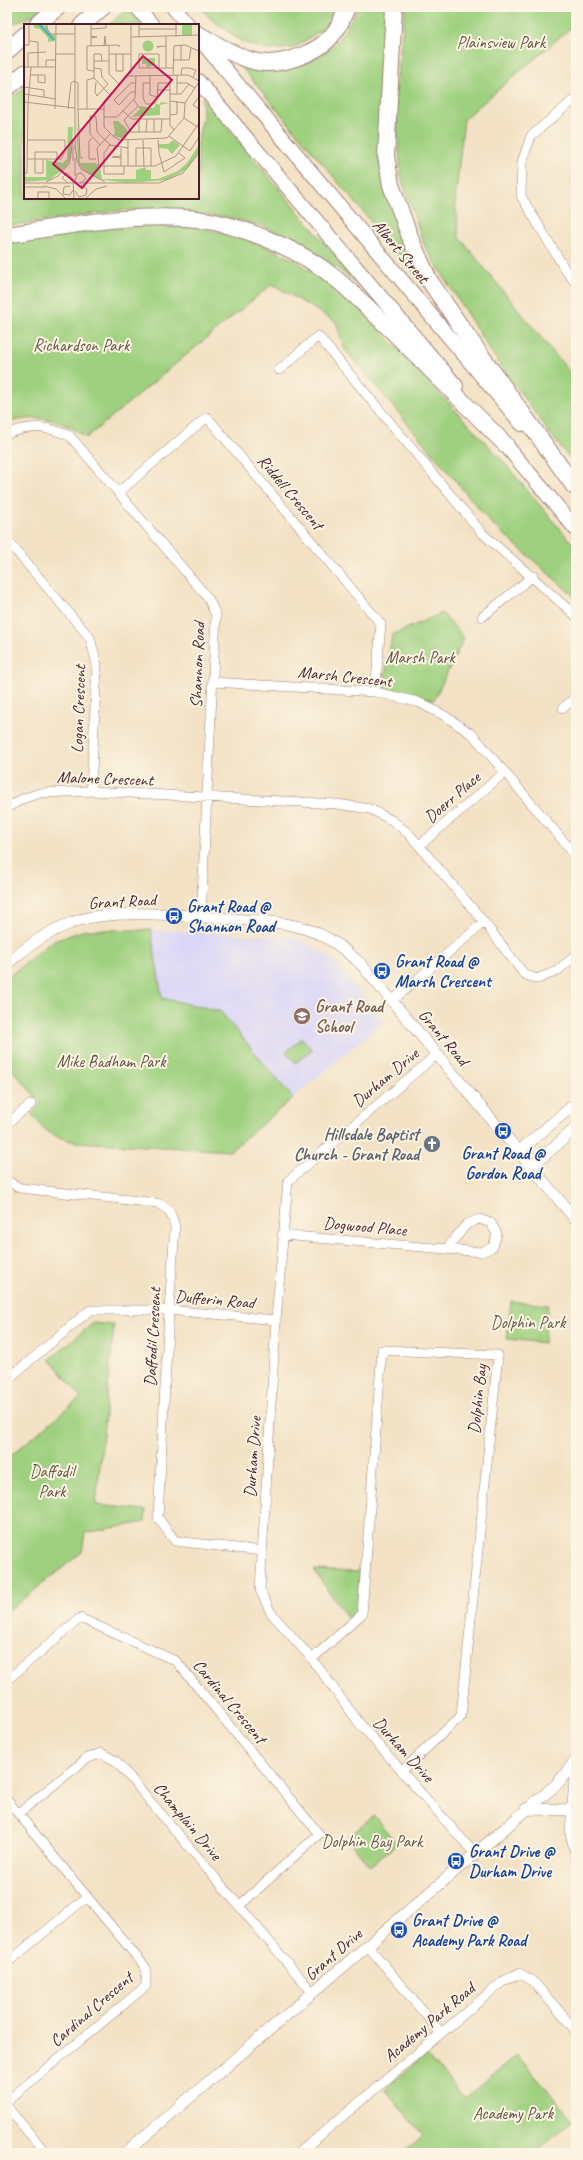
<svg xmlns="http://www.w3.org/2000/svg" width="583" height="2160" viewBox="0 0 583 2160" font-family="Caveat,sans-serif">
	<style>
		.built { fill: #dad6f7 }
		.green { fill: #9fd07f; stroke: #747855 }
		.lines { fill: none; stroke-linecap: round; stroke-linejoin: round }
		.minor-casing { stroke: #9e8078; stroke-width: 10 }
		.tertiary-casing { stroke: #9e8078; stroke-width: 12 }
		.primary-casing { stroke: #9e8078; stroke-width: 16 }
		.trunk-casing { stroke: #9e8078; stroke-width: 16 }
		.motorway-casing { stroke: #9e8078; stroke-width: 18 }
		.minor { stroke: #fff; stroke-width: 9 }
		.tertiary { stroke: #fff; stroke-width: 11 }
		.primary { stroke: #fff; stroke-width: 14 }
		.trunk { stroke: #fff; stroke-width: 14 }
		.motorway { stroke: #fff; stroke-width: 16 }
		.labels { text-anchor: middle; stroke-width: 4; stroke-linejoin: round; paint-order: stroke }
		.park-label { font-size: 17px; fill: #645444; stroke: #fcf5e5 }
		.street-label { font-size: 17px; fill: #4a1f2b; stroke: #fcf5e5 }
		.transit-label { font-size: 17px; font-weight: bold; fill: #164399; stroke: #fcf5e5; text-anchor: start }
		.education-label { font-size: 17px; font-weight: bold; fill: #785e54; stroke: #fcf5e5; text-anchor: start }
		.worship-label { font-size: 17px; font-weight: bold; fill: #5b616d; stroke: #fcf5e5; text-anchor: end }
		.inset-river { fill: none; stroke: #4baeca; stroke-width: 2 }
		.inset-road { fill: none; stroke: #af9487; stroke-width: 1 }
		.view { fill: #c2185b; fill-opacity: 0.15; stroke: #c2185b; stroke-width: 2 }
		.inset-edge { fill: none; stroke: #4a1f2b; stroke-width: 2 }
	</style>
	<rect width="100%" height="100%" fill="#fcf5e5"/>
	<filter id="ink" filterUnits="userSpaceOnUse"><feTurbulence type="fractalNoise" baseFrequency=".025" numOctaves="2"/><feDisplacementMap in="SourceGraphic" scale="8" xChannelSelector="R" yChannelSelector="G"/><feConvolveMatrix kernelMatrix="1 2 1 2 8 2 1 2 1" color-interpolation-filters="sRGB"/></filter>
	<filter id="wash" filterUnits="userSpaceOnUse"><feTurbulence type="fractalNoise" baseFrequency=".012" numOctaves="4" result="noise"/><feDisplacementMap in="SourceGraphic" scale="16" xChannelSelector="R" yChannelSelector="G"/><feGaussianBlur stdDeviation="0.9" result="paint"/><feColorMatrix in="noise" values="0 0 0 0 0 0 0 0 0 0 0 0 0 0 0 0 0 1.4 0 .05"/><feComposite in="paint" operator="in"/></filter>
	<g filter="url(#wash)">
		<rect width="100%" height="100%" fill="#f3e2c5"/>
		<path class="built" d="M151,930L293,937L330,957L384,1021L293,1098L220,1011L162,998Z"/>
		<path class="green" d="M7,7H42L30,17L7,26Z
			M200,7H335L324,28L294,48L268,50L242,42L211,19Z
			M356,7H386L378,153L386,195L413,264L432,294L238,63C281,77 324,67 347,26C350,20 356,14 356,7Z
			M405,7H576V24H575L464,119L455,202L459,237L576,380V466L550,434L491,352L425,247L401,177L395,96Z
			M127,9L144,25H108Z
			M25,87V198H198V140L203,115L202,97L360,285L329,262L296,241L263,226L225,217L138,210L114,211L7,226V102Z
			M138,226L194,227L245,237L297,261L351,299L502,460L576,548V598L491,523L344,348L336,322L272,284L86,438C63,418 35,414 7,423V241L47,234Z
			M442,613L464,638L434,700L383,689L392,635Z
			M85,930H151L162,998L220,1011L293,1098L230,1151L76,1142C52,1136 46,1134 31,1113L41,1103L7,1064V978L51,942Z
			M302,1038L312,1049L296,1063L286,1052Z
			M511,1301L548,1305L544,1343L507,1339Z
			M93,1323L114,1325L96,1505L146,1510L145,1522L85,1533L82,1552L7,1612V1459L81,1397L50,1359Z
			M314,1570L360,1572L358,1612L349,1620Z
			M374,1816L397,1844L370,1866L347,1838Z
			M426,2054L465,2099L517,2055L573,2120L535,2153H403L423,2135L385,2089Z"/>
	</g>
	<g filter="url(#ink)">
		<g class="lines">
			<defs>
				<path id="minor" d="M576,98L531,136L522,162L521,196L566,271L576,283
					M279,370L318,336L482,533L576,616
					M7,434C32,424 46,426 70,436L208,598L216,615L201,917
					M119,492L207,417L381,624L375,692
					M7,540L90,638L97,665L91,791
					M482,617L533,576
					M214,682L375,692L418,702L445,716L473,735L576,856
					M563,708L576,697
					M7,808L22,799L40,793L91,791L337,804L370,809L393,821L410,835L484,922L524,974L537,979L557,971L576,955
					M419,846L505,772
					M392,1001L484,922
					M436,1055L288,1181L276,1320L260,1590L271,1613L312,1659L360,1724L475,1854
					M7,1124L31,1104
					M7,1181L20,1188L157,1203C169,1208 172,1214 175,1227L169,1310L158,1518L175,1541L262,1551
					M479,1219L491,1223L497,1234L493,1247L481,1252L446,1249L467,1224Z
					M282,1235L446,1249
					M7,1366L14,1374
					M7,1380L90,1310H169L276,1320
					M312,1659L362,1614L382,1350L498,1355L461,1716L402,1771
					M7,1680L80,1618L176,1661L319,1834L239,1906
					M7,1800L146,1968V1986L7,2101
					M19,1813L86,1759L101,1753L116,1761L313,1993
					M368,1946L441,2033
					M7,1963L87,1897
					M7,2107L46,2153
					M299,2153L502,1982L519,1973L533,1981L576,2031"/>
				<path id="tertiary" d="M7,964C26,947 47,932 71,923C110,907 188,916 231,919C256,921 283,921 306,929C327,935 344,949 360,963L576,1220
					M518,1152L576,1103
					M531,1167L576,1128
					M576,1766L571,1833L576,1853
					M526,1809L572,1810
					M125,2153L558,1783L576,1760"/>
				<path id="primary" d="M198,37L522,424
					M198,81L456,386
					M499,437L576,529"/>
				<path id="trunk" d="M137,7L152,25
					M173,7L188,25"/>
				<path id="motorway" d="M394,7L386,156L391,185L411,240L429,280L461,327L574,486
					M37,25L58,7
					M82,25L103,7
					M198,34C216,44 232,55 253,61C277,68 318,54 333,34C340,27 343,16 347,7
					M7,51L25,35
					M7,88L25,73
					M7,235C66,226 137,212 197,219C241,225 300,249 335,278C363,301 388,327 414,353C445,384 475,414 506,445"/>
			</defs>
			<use href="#minor" class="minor-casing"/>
			<use href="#tertiary" class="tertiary-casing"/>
			<use href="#primary" class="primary-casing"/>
			<use href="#trunk" class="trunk-casing"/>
			<use href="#motorway" class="motorway-casing"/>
			<use href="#minor" class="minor"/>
			<use href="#tertiary" class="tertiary"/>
			<use href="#primary" class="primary"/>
			<use href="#trunk" class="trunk"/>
			<use href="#motorway" class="motorway"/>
		</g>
	</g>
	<defs>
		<symbol id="bus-disc" viewBox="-11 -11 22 22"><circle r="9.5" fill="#1a4fb4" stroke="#fcf5e5"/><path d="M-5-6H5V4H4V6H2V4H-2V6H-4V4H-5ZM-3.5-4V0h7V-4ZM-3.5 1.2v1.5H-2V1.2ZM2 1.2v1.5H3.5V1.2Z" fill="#fff"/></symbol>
		<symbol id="school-disc" viewBox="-11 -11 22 22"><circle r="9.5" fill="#8d6e63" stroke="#fcf5e5"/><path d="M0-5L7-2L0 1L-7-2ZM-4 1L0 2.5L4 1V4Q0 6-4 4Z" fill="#fff"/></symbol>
		<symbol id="church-disc" viewBox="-11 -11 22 22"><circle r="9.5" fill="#6b7280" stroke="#fcf5e5"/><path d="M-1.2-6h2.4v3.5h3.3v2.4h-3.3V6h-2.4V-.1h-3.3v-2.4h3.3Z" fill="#fff"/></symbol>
	</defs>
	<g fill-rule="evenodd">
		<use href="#bus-disc" x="164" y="906" width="20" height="20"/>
		<use href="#bus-disc" x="372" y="961" width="20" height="20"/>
		<use href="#school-disc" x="292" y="1006" width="20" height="20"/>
		<use href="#bus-disc" x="493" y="1121" width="20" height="20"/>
		<use href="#church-disc" x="422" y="1134" width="20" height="20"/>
		<use href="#bus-disc" x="446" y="1851" width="20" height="20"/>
		<use href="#bus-disc" x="389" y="1920" width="20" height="20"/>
	</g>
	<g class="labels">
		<g class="park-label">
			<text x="501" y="48">Plainsview Park</text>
			<text x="81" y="351">Richardson Park</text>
			<text x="420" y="663">Marsh Park</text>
			<text x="111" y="1067">Mike Badham Park</text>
			<text x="528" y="1328">Dolphin Park</text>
			<text x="52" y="1477">Daffodil<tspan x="52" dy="20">Park</tspan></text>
			<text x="372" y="1847">Dolphin Bay Park</text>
			<text x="513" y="2119">Academy Park</text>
		</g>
		<g class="street-label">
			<text transform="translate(401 251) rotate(50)" y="6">Albert Street</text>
			<text transform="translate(291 492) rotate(50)" y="6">Riddell Crescent</text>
			<text transform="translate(197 665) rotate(-88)" y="6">Shannon Road</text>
			<text transform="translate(345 676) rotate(6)" y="6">Marsh Crescent</text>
			<text transform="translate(78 709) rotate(-88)" y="6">Logan Crescent</text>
			<text transform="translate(105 778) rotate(2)" y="6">Malone Crescent</text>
			<text transform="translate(452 797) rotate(-41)" y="6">Doerr Place</text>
			<text transform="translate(122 901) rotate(-3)" y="6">Grant Road</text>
			<text transform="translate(444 1037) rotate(50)" y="6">Grant Road</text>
			<text transform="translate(385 1077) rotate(-40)" y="6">Durham Drive</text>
			<text transform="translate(365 1226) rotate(5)" y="6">Dogwood Place</text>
			<text transform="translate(215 1299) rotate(5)" y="6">Dufferin Road</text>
			<text transform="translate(152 1337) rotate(-87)" y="6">Daffodil Crescent</text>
			<text transform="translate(477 1399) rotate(-84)" y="6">Dolphin Bay</text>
			<text transform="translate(252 1457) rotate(-86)" y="6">Durham Drive</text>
			<text transform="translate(230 1701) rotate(50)" y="6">Cardinal Crescent</text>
			<text transform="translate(404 1749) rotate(48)" y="6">Durham Drive</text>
			<text transform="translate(188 1821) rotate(50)" y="6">Champlain Drive</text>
			<text transform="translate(333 1954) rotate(-41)" y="6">Grant Drive</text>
			<text transform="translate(91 2009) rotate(-41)" y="6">Cardinal Crescent</text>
			<text transform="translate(429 2022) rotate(-40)" y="6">Academy Park Road</text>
		</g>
		<g class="transit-label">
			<text x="187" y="912">Grant Road @<tspan x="187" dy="20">Shannon Road</tspan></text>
			<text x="395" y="967">Grant Road @<tspan x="395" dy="20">Marsh Crescent</tspan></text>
			<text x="503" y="1159" text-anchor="middle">Grant Road @<tspan x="503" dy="20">Gordon Road</tspan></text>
			<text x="469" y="1857">Grant Drive @<tspan x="469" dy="20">Durham Drive</tspan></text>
			<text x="412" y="1926">Grant Drive @<tspan x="412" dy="20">Academy Park Road</tspan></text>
		</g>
		<g class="education-label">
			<text x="315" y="1012">Grant Road<tspan x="315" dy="20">School</tspan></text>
		</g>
		<g class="worship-label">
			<text x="419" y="1140">Hillsdale Baptist<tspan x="419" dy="20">Church - Grant Road</tspan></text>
		</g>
	</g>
	<g transform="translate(24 24)">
		<rect width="175" height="175" fill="#f3e2c5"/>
		<path d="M10,0L23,2L26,10L31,11V17L24,18V14L16,5L10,4ZM158,1H168V12H158ZM118.5 22a5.5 5.5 0 1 1 11 0a5.5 5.5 0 1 1-11 0ZM118,34H131V40L123,44L122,40H118ZM137,78L145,79L136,81V91L108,93L116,85L114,82L130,84L132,79L135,81ZM52,86L56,139H72L76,143L78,155H112V146L122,143V146H127V155H134L154,147L163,139L175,121V128L163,145L143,156L103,159L74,155L60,147L54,139ZM89,97H94L103,105L102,115L89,112L91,108ZM44,103H49L48,120L47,134L42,143L25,156L0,158V153H22V136L39,139L43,135ZM149,116L156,121L148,130L144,125L135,124V120H144Z" fill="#9fd07f"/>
		<path class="inset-river" d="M15,0L30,16"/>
		<path class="inset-road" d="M23,0V5L27,10H51M107,0V48L80,77V103L90,113L96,116L143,114L160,94L161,79L175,58M67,5L82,4V0M115,5H153M67,12L73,13L67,14M107,13L175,11M115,13V0M152,13V0M5,17L14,18V43M0,21H5V0M67,22V0M80,22L81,12L82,22M85,22V50L95,60M137,22L133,23L142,22M32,30H51M85,30H107M92,30V47H99V30M115,30H135V44H115ZM149,36H165L167,24M157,36V21M70,37V30H77L78,37M85,37H70V54L85,70M0,43H32M4,43V29L22,28M22,43V36H32M70,44L77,45L78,53L84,60L73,72L71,68L72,58M135,44H149M142,44V13M70,47L63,46V22L95,21L96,22H94M7,51H21V59L14,58V51M146,51V101L150,106M149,51L150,22L161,21L175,27M153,51V70M157,51L158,44H165L172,46L169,53M103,52L164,51L175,57M126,52V71L133,73M126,59H119V74L122,80H130L133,76L134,59H146M153,59H163L171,64M0,63L20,66V73M133,66H146M112,68H107L95,81L90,76L107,59H112M0,70L32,75M146,70H157L165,60M175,73L169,81L175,85M146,77L161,79M0,78L51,84M31,85L32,0M44,85L47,59L50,57L54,59V84M53,85H80M54,85L56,134H59M63,85V56L70,54M99,87L108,95H146M146,91L153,90V77M80,93H93L111,74L112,52M160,94L175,104M115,95V108M102,108H137L138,95M107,108L100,96L114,82L110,76M122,108L123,95M130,108V95M86,110L73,124L75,142H131L152,132L175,99M145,112L166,127L175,113M68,114L65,117V135H72M104,116V142M119,116L120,142M134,116L135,129L140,148L161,134L155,129M51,121L53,136L57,145L81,158M76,121L66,110V92L72,93L73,108L86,121L104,124M86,121L80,129V150H100V142M51,124V0M97,124V142M97,132L88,133L97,134M51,134V152M4,135H37L41,127V116H4M19,135V149H11V128H33V135M49,137V123M112,142V124H127V142M0,149H3L4,80L7,43M51,157L53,150L58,149L62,155L56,159M22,158L34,152L45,140L49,116M0,159H135L159,149L175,129M44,159L38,154L43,149L49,155L50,175M20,162L32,165L42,175M46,162L40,163L39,170L46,171L49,166M0,163H21M51,167L55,173L62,171L63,165L57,161M14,175V168H25V175M61,175L72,165L83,162"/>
		<path class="view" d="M119,32L148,56L58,164L29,140Z"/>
		<rect width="175" height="175" class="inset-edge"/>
	</g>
	<rect width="583" height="2160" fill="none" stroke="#fcf5e5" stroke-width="24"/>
</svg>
